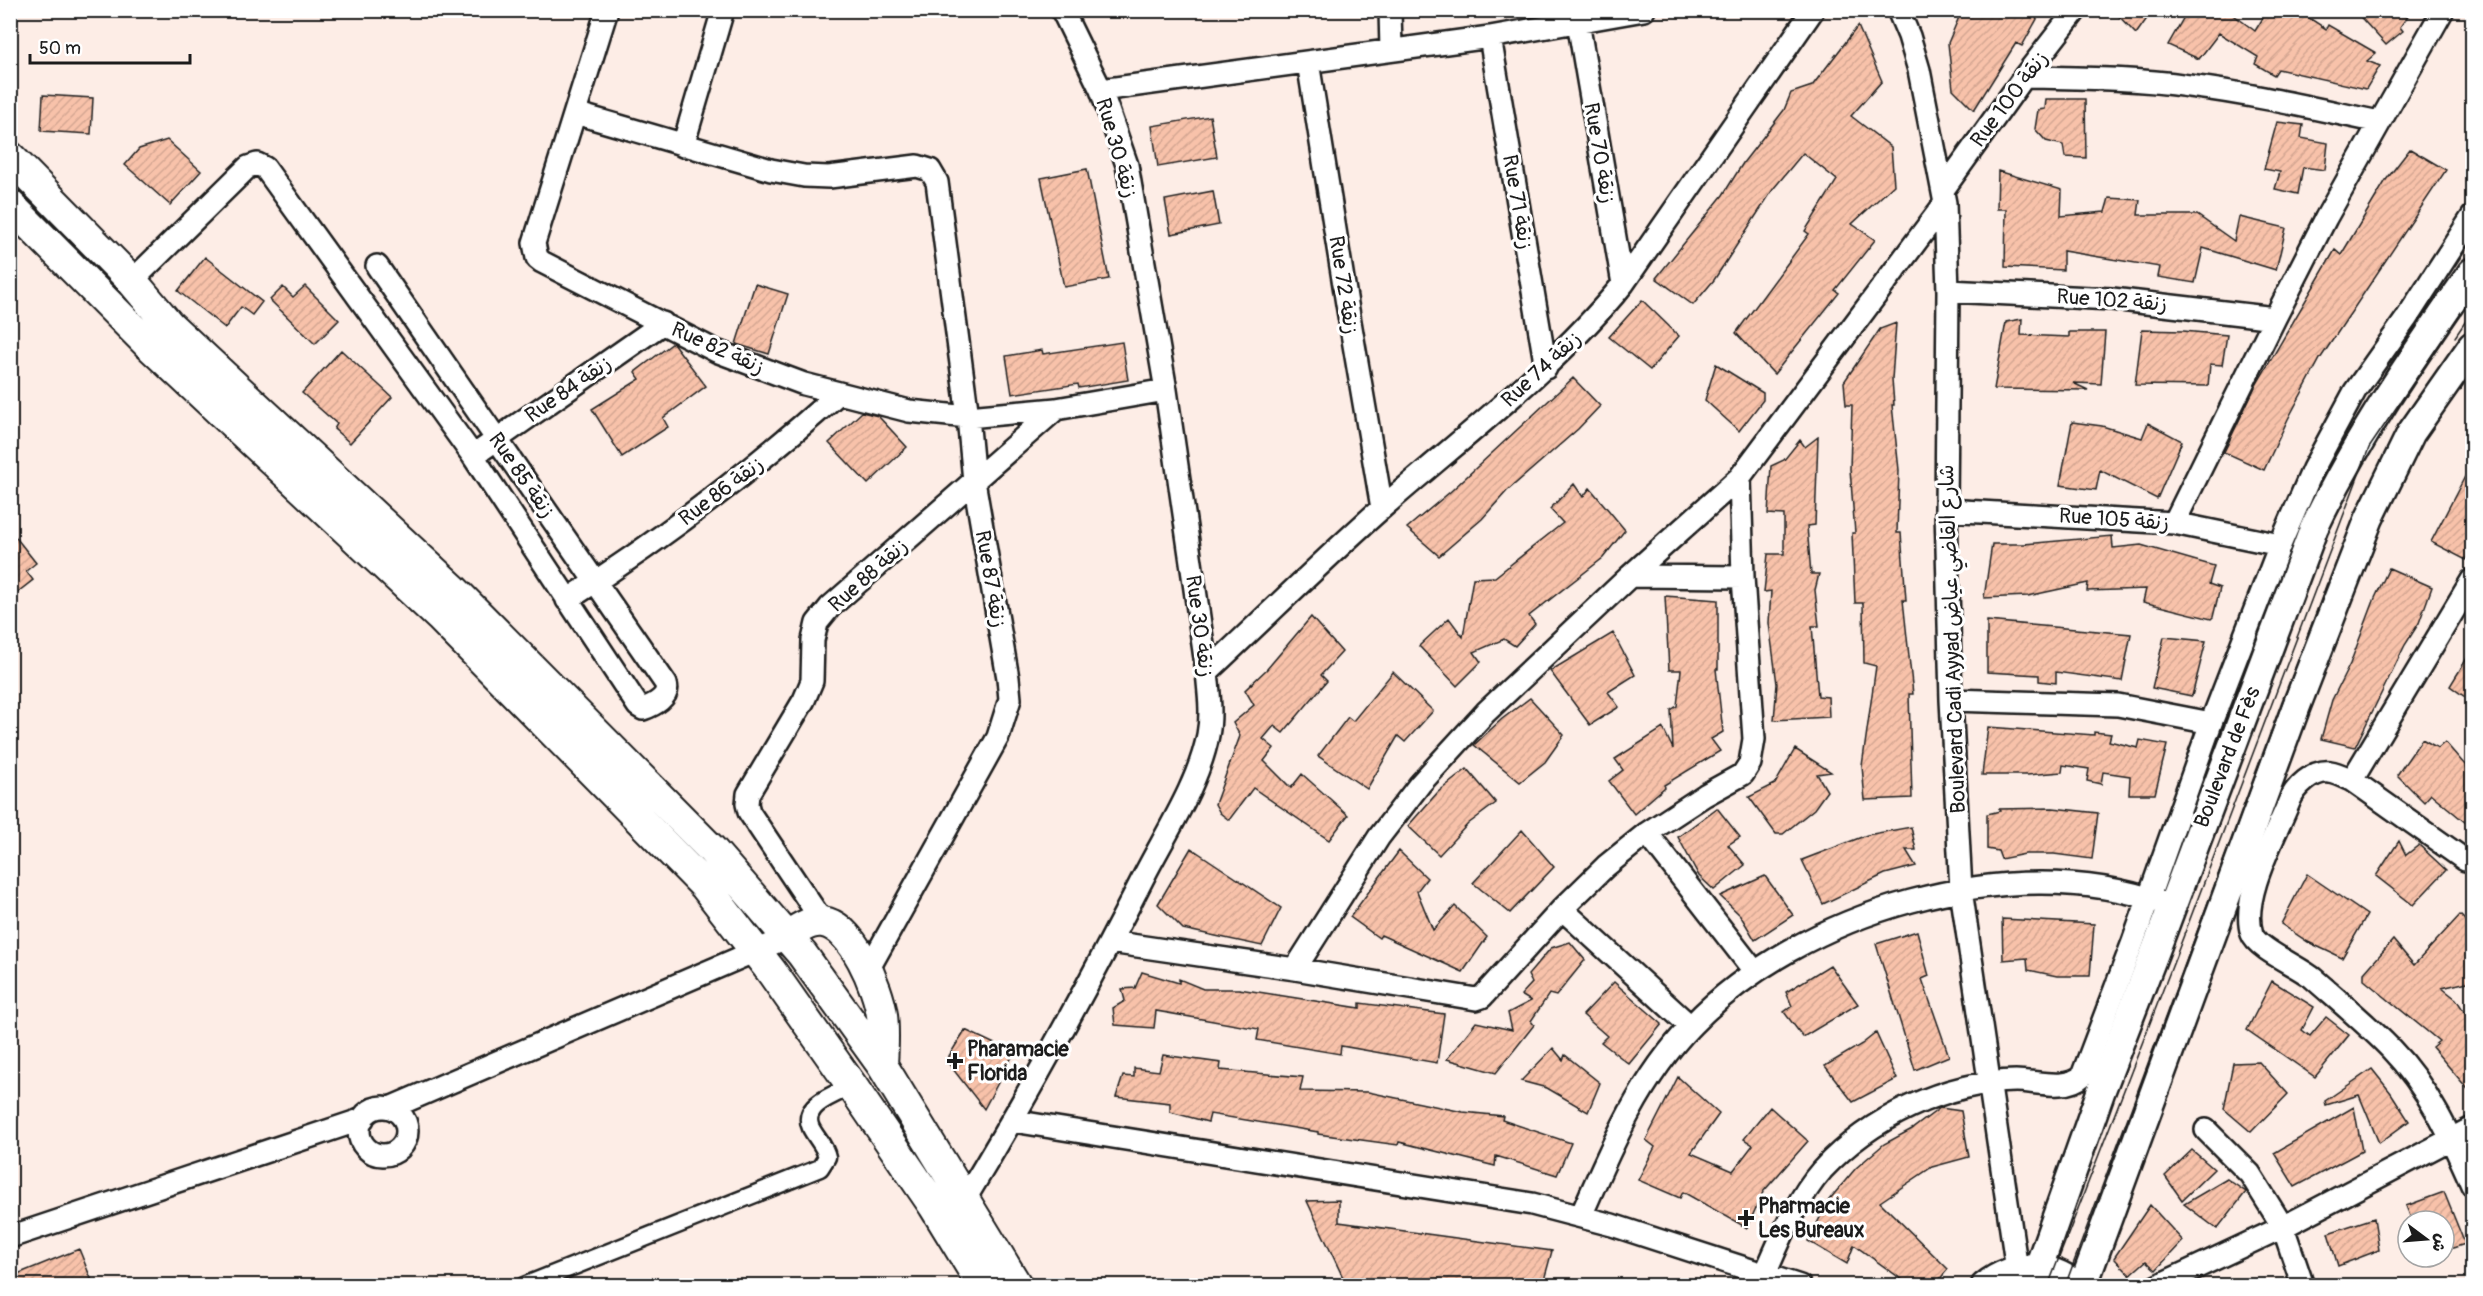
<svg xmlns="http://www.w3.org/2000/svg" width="2483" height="1296" viewBox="0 0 2483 1296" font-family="Pangolin,'Playpen Sans Arabic',sans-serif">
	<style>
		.building { fill: url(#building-hatch); stroke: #1c1c1c; stroke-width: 1.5 }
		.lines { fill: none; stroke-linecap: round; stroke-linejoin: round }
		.pedestrian-casing { stroke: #1c1c1c; stroke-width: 21 }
		.minor-casing { stroke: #1c1c1c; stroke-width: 26 }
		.tertiary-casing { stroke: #1c1c1c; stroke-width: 32 }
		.secondary-casing { stroke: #1c1c1c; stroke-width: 34 }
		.pedestrian { stroke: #fff; stroke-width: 16 }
		.minor { stroke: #fff; stroke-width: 21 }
		.tertiary { stroke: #fff; stroke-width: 27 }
		.secondary { stroke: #fff; stroke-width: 30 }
		.tram { stroke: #1c1c1c; stroke-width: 1.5 }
		.poi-dot { fill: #1c1c1c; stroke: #fff; stroke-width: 2 }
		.labels { text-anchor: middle; stroke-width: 6; stroke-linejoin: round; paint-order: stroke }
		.street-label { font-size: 21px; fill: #1c1c1c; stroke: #fff }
		.poi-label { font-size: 21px; font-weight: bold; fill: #1c1c1c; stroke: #fff; text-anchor: start }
	</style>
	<defs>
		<pattern id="building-hatch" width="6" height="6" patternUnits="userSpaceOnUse" patternTransform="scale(1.5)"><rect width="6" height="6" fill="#f8c2aa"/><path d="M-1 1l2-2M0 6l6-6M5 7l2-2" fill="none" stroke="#d4a692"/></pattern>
	</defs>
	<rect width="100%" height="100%" fill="#fdede6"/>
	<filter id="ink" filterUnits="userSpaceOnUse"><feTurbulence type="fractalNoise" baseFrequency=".0167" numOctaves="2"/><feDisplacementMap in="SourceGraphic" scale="12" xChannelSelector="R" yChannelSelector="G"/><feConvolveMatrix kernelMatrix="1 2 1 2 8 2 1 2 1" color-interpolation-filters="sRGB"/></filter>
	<g filter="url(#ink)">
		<path class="building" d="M1962,10H2042L2022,46L2016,43L1974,110L1953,89L1948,43Z
			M2113,10H2153L2136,34Z
			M2188,10H2227L2255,31L2268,10H2297L2326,29L2328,25L2376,53L2367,61L2380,66L2366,89L2278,69L2274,75L2255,64L2258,57L2219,33L2199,59L2168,45Z
			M2354,10H2412L2400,27L2403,31L2386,45Z
			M1858,26L1882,81L1851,116L1891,147L1894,185L1852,224L1875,240L1835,290L1839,293L1774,374L1736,333L1809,234L1805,231L1837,180L1803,153L1774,188L1714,280L1693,305L1656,278L1723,195L1743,163L1784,110L1791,93L1812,86Z
			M43,95L93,98L91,134L41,131Z
			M2046,99H2085L2086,158L2065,157L2063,145L2046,141L2035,129L2038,110L2045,109Z
			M1210,116L1217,157L1158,167L1152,126Z
			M2277,122L2303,125L2301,138L2328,143L2325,170L2303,167L2298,194L2275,189L2280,172L2264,169Z
			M167,140L201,171L170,205L125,165L139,149Z
			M2410,149L2446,170L2320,359L2288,419L2264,470L2224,452L2255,387L2335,250L2341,255L2386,180Z
			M1087,169L1109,279L1064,287L1041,178Z
			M1998,171L2062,190L2061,216L2105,212L2109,198L2140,200L2138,215H2197L2234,241L2239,217L2286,228L2276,270L2203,248L2195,283L2158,277L2160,267L2063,251V270L2005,267L2006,209H1997Z
			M1213,191L1219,225L1171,234L1165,200Z
			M205,257L262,302L252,315L241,307L225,328L178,291Z
			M755,284L788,294L769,354L736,344Z
			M305,286L339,320L315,344L270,300L283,287L293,297Z
			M1642,300L1679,336L1650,370L1609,337Z
			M2022,319L2021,335L2069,337V332H2105L2101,384L2073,383L2088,390L1994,389L2006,322Z
			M1896,323L1892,379L1894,405H1892L1899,470L1897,533H1901L1906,600H1903L1913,694H1909L1912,798L1865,800L1862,766L1876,666L1864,663L1863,603H1855L1852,533H1855L1850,469L1852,405H1846L1844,382L1880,329Z
			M2142,330L2183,331L2227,335L2222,365L2210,364L2208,386L2135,385Z
			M1122,342L1128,380L1079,388L1078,384L1012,394L1006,356L1042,350L1043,354Z
			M673,343L706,386L663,418L668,427L622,457L592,409L640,379L635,372Z
			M341,350L392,397L350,443L334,429L337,424L302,393Z
			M1716,364L1763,393V400L1739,431L1705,400Z
			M1573,378L1600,406L1578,429L1507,491L1482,519L1439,556L1407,528L1450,492Z
			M862,412L878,416L907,447L868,484L829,443Z
			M2072,422L2102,426L2142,438L2148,423L2182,441L2157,499L2100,470L2096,490L2060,485Z
			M1818,437L1815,525L1807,526L1811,574H1819L1815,590L1819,626H1812L1818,696L1828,697L1829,717L1774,720L1777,684L1769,623L1771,591L1764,592L1768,554H1784V515L1768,514L1771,466L1784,460L1800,440L1805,447Z
			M2472,463V544L2466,560L2431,542Z
			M1574,484L1583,497L1590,488L1625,530L1603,558L1529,616L1535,624L1515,646L1504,639L1474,652L1481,662L1457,686L1419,646L1449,618L1463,637L1473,578L1495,577L1563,523L1550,509Z
			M10,530L36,563L26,571L33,580L10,598Z
			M2112,536L2113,548L2141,545L2214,566L2209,584L2220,588L2213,617L2211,619L2143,602L2146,589L2087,591L2088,583L2028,596L1984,598L1992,544H2024Z
			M2389,568L2432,587L2419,623L2405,645L2355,747L2321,739L2332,700L2350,664L2375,598Z
			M1665,596L1718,600V669H1716L1723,732L1711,739L1720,751L1664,785L1665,787L1634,814L1609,781L1623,770L1615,759L1663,728L1673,749L1671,710L1677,706L1681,670H1669Z
			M1311,617L1342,652L1321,675L1327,681L1283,733L1274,726L1263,739L1274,748L1264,761L1291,788L1302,774L1348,815L1329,840L1253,788L1229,820L1220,813L1215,804L1240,736L1233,723L1254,705L1245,690L1267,669Z
			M1987,621L2131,634L2122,681L2056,672V683L2039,681V675L1987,672Z
			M1613,633L1635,675L1608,692L1619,707L1590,725L1550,671Z
			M2164,637L2206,641L2192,696L2152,688Z
			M2472,650V702L2450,686Z
			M1393,672L1433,711L1405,742L1398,736L1367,789L1318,756L1348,717L1353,721Z
			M1530,698L1564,735L1545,762L1520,782L1474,745L1502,719Z
			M1988,727L2094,735V732L2111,734L2109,741L2138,748L2140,740L2167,745L2155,794H2129L2130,776L2103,772L2101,784L2087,781L2089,769L2063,765L2062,772L2027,775H1982Z
			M2422,739L2438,748L2445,742L2472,773V828L2431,794L2424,802L2397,775Z
			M1795,749L1831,772L1817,774L1827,791L1814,809L1783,834H1776L1749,797L1775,784Z
			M1467,769L1496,803L1468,824L1439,855L1408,826L1438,792Z
			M1717,808L1740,837L1728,845L1745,865L1714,890L1699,876L1678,837Z
			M2053,808L2098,813L2092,859L2054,854H2025L2001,859L1998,851L1987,849V814L2000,811L1999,809Z
			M1911,827L1916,850H1906L1916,866L1885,874L1823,904L1802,860L1867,835Z
			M1522,830L1554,867L1510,913L1473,883Z
			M2399,841L2406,855L2419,845L2446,870L2413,905L2376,876Z
			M1191,848L1281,908L1262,946L1183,929L1158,904Z
			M1399,851L1427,878L1417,891L1433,930L1455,906L1487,937L1463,972L1381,935L1379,938L1350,917Z
			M2307,874L2367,915L2342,958L2308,942L2281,924Z
			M1765,876L1793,915L1755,940L1740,915L1720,896Z
			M2460,915L2472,927V981L2442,988L2456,999L2472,1023V1094L2432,1047L2439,1041L2364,980V973L2393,940L2414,965Z
			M2002,919L2094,924L2090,976H2057L2028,970L2027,958L2003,960Z
			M1917,931L1929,976L1922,979L1949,1056L1915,1070L1876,944Z
			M1570,942L1585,960L1556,996L1549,994L1531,1021L1534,1025L1496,1073L1447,1059L1476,1022L1512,1030L1508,1013L1531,1001L1521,995L1532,983L1528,975L1551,948Z
			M1830,965L1858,1004L1803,1037L1784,1012L1792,1006L1786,992Z
			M1142,972L1179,983V979L1203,989H1239L1360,1008V1003L1444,1014L1437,1063L1341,1046L1340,1054L1257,1040L1259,1029L1156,1011L1154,1028L1115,1025L1113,1008L1125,1001L1122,989L1135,988Z
			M2272,981L2314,1007L2302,1030L2310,1036L2326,1017L2349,1035L2315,1077L2247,1030Z
			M1614,982L1662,1024L1629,1064L1601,1042L1607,1036L1583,1015Z
			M965,1030L1014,1053L984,1109L949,1064V1056Z
			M1876,1033L1897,1079L1853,1102L1825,1066L1862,1044Z
			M1553,1048L1563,1060L1565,1055L1600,1083L1588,1112L1547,1088L1521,1081Z
			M1163,1055L1221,1063L1220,1070L1303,1077L1300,1091L1368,1092L1463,1112L1503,1116L1502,1120L1571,1143L1557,1175L1496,1156L1495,1166L1399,1142L1398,1145L1318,1134V1132L1210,1114L1208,1122L1170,1112V1103L1116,1097L1123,1076L1134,1077V1068L1159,1071Z
			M2259,1062L2288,1094L2251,1132L2224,1109L2233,1063Z
			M2372,1069L2391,1093L2409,1121L2379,1143L2359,1095L2326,1105L2325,1101Z
			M1678,1077L1719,1114L1691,1153L1733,1171L1753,1145L1744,1139L1770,1107L1808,1141L1763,1192L1747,1228L1683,1192L1680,1198L1638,1180L1655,1147L1646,1140Z
			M2354,1107L2362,1151L2295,1187L2274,1153Z
			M1940,1108L1961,1111L1969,1157L1932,1167L1880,1202L1948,1269L1934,1286H1911L1854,1245L1847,1264L1808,1241L1829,1200L1856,1168L1884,1144L1912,1129Z
			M2192,1150L2214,1169L2182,1200L2165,1176Z
			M2227,1179L2246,1192L2217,1229L2184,1204Z
			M2444,1192L2465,1244L2444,1251V1221H2412L2406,1206Z
			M1339,1200V1222L1552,1251L1544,1280L1532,1286H1347L1307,1201Z
			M2150,1205L2183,1241L2156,1270L2146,1261L2130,1275L2114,1258Z
			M2374,1218L2379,1250L2338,1266L2328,1233Z
			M79,1249L94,1286H10V1277Z"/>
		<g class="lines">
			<defs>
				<path id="pedestrian" d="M524,1286L820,1168L827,1157C825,1146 816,1138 811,1128C800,1105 836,1094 852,1086"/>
				<path id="minor" d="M607,10L534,243L537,258L542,262L716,351L804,384L909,411L968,417L1056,409L1166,390
					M1390,10L1391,50
					M1898,10L1909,36L1919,70L1945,203L1948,291L1946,510L1951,700L1961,890L2017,1270
					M1578,22L1623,284
					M1490,37L1546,368
					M1308,62L1347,304L1382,508
					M2024,77C2079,78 2135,78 2189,86C2253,94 2316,109 2379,122
					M1101,90L1490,37L1644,10
					M575,113L771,170L804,176L829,177L917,166L930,170L937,182L968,417L974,481L1008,678L1010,699L998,737L868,970
					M683,146L723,10
					M1943,190L2024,77L2076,10
					M132,281L248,167L257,164L265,168L473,456L638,706L643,709C654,705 670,697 666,684L377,266
					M1948,291L2112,299L2275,318
					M473,456L663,323
					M1946,510L2174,523L2280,545
					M2174,523L2275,318L2326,218L2443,10
					M1630,576L1743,577
					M567,600C663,539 754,469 839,393
					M1207,672C1266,617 1323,560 1383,507C1465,435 1554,369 1623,284L1813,10
					M1951,700L2118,705L2211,723
					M2352,780L2472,580
					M1647,833L1755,972
					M2472,860H2465L2352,780C2345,777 2337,773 2330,772C2313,770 2295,787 2289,802C2275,837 2240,898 2252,934C2257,949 2300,967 2314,979C2340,1002 2367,1024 2391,1049C2428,1087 2451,1137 2472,1185
					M1562,909L1690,1026
					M822,921L749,812L747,804L748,794L804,700L812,681L813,640L817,623L830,607L1056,409
					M1110,942L1295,969L1476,999L1482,997L1562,909L1606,866L1647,833L1705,795L1743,774L1750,763L1754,739L1743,577L1740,477
					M1295,969L1379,837L1420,784L1486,712L1630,576L1740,477L1945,203
					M359 1131a24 24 0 1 1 48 0a24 24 0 1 1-48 0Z
					M390,1108L786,938
					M1013,1121L1532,1204L1612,1225L1800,1286
					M2206,1130L2250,1174L2283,1227L2303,1286
					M965,1199C1029,1094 1088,986 1144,876C1166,833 1199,783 1208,735C1212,715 1209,693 1207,672L1166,390L1127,165L1101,90L1062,10
					M1581,1216C1610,1149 1640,1078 1692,1025C1800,912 2010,849 2160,902
					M10,1237L363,1119
					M1765,1274C1781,1238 1796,1200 1822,1170C1870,1118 1945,1082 2016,1081C2035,1081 2066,1091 2082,1076L2133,942L2211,723L2280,545L2313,469L2355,391L2406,319L2472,217
					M2157,1286L2283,1227L2472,1128"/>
				<path id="tertiary" d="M2038,1269L2101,1091L2156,949L2314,528C2357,437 2415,354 2472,272
					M1985,1286C2014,1263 2049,1263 2077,1286
					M2083,1286L2296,707L2369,519L2411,433L2472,346"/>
				<path id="secondary" d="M10,157L132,281L169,325L454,590L712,850L802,954L882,1065L1017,1286
					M10,205L147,343L440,617L705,886L771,971L852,1086L934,1206L983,1286
					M786,938C796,930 810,920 823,922C853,926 878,988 882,1015C884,1032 883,1048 882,1065"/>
			</defs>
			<use href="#pedestrian" class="pedestrian-casing"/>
			<use href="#minor" class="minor-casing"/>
			<use href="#tertiary" class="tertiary-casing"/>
			<use href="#secondary" class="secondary-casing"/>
			<use href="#pedestrian" class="pedestrian"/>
			<use href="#minor" class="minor"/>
			<use href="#tertiary" class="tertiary"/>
			<use href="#secondary" class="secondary"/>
			<path class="tram" d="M2455,337L2472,312
				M2048,1286L2176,956L2369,448L2472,296
				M2065,1286L2327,583"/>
		</g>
	</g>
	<g class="poi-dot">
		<path d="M952 1052h6v6h6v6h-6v6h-6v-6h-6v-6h6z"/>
		<path d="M1743 1209h6v6h6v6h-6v6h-6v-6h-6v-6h6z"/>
	</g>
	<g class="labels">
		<g class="street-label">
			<text transform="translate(2009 99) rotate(-53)" y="7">Rue 100 زنقة</text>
			<text transform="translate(1117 148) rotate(74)" y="7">Rue 30 زنقة</text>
			<text transform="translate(1600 153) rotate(80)" y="7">Rue 70 زنقة</text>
			<text transform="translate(1518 202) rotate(80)" y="7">Rue 71 زنقة</text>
			<text transform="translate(1344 285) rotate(81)" y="7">Rue 72 زنقة</text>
			<text transform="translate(2112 300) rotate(4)" y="7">Rue 102 زنقة</text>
			<text transform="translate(718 348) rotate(24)" y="7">Rue 82 زنقة</text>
			<text transform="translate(1541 369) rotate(-43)" y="7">Rue 74 زنقة</text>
			<text transform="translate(568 389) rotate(-35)" y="7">Rue 84 زنقة</text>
			<text transform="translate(522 475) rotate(55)" y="7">Rue 85 زنقة</text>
			<text transform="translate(721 491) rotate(-37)" y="7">Rue 86 زنقة</text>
			<text transform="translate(2114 519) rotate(4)" y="7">Rue 105 زنقة</text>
			<text transform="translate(868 575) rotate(-42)" y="7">Rue 88 زنقة</text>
			<text transform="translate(991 579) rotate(80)" y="7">Rue 87 زنقة</text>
			<text transform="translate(1200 626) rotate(82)" y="7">Rue 30 زنقة</text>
			<text transform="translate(1952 639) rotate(-92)" y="7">Boulevard Cadi Ayyad شارع القاضي عياض</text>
			<text transform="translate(2227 757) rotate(-69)" y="7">Boulevard de Fès</text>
		</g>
		<g class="poi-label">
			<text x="967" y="1056">Pharamacie<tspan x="967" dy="24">Florida</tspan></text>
			<text x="1758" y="1213">Pharmacie<tspan x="1758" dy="24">Les Bureaux</tspan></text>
		</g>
	</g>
	<rect width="2483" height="1296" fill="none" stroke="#fff" stroke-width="36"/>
	<rect x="18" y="18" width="2447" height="1260" fill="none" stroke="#1c1c1c" stroke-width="2" filter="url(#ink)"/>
	<g transform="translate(2426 1239) rotate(106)"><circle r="28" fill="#ffffff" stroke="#a4a4a4" stroke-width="1.5"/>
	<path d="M0-4.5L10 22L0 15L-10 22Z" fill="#1c1c1c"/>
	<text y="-9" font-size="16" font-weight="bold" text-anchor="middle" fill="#1c1c1c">ش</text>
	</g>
	<path d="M30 54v9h160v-9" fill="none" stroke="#1c1c1c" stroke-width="3"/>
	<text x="39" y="54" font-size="18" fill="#1c1c1c" stroke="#ffffff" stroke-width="4.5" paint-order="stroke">50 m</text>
</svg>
